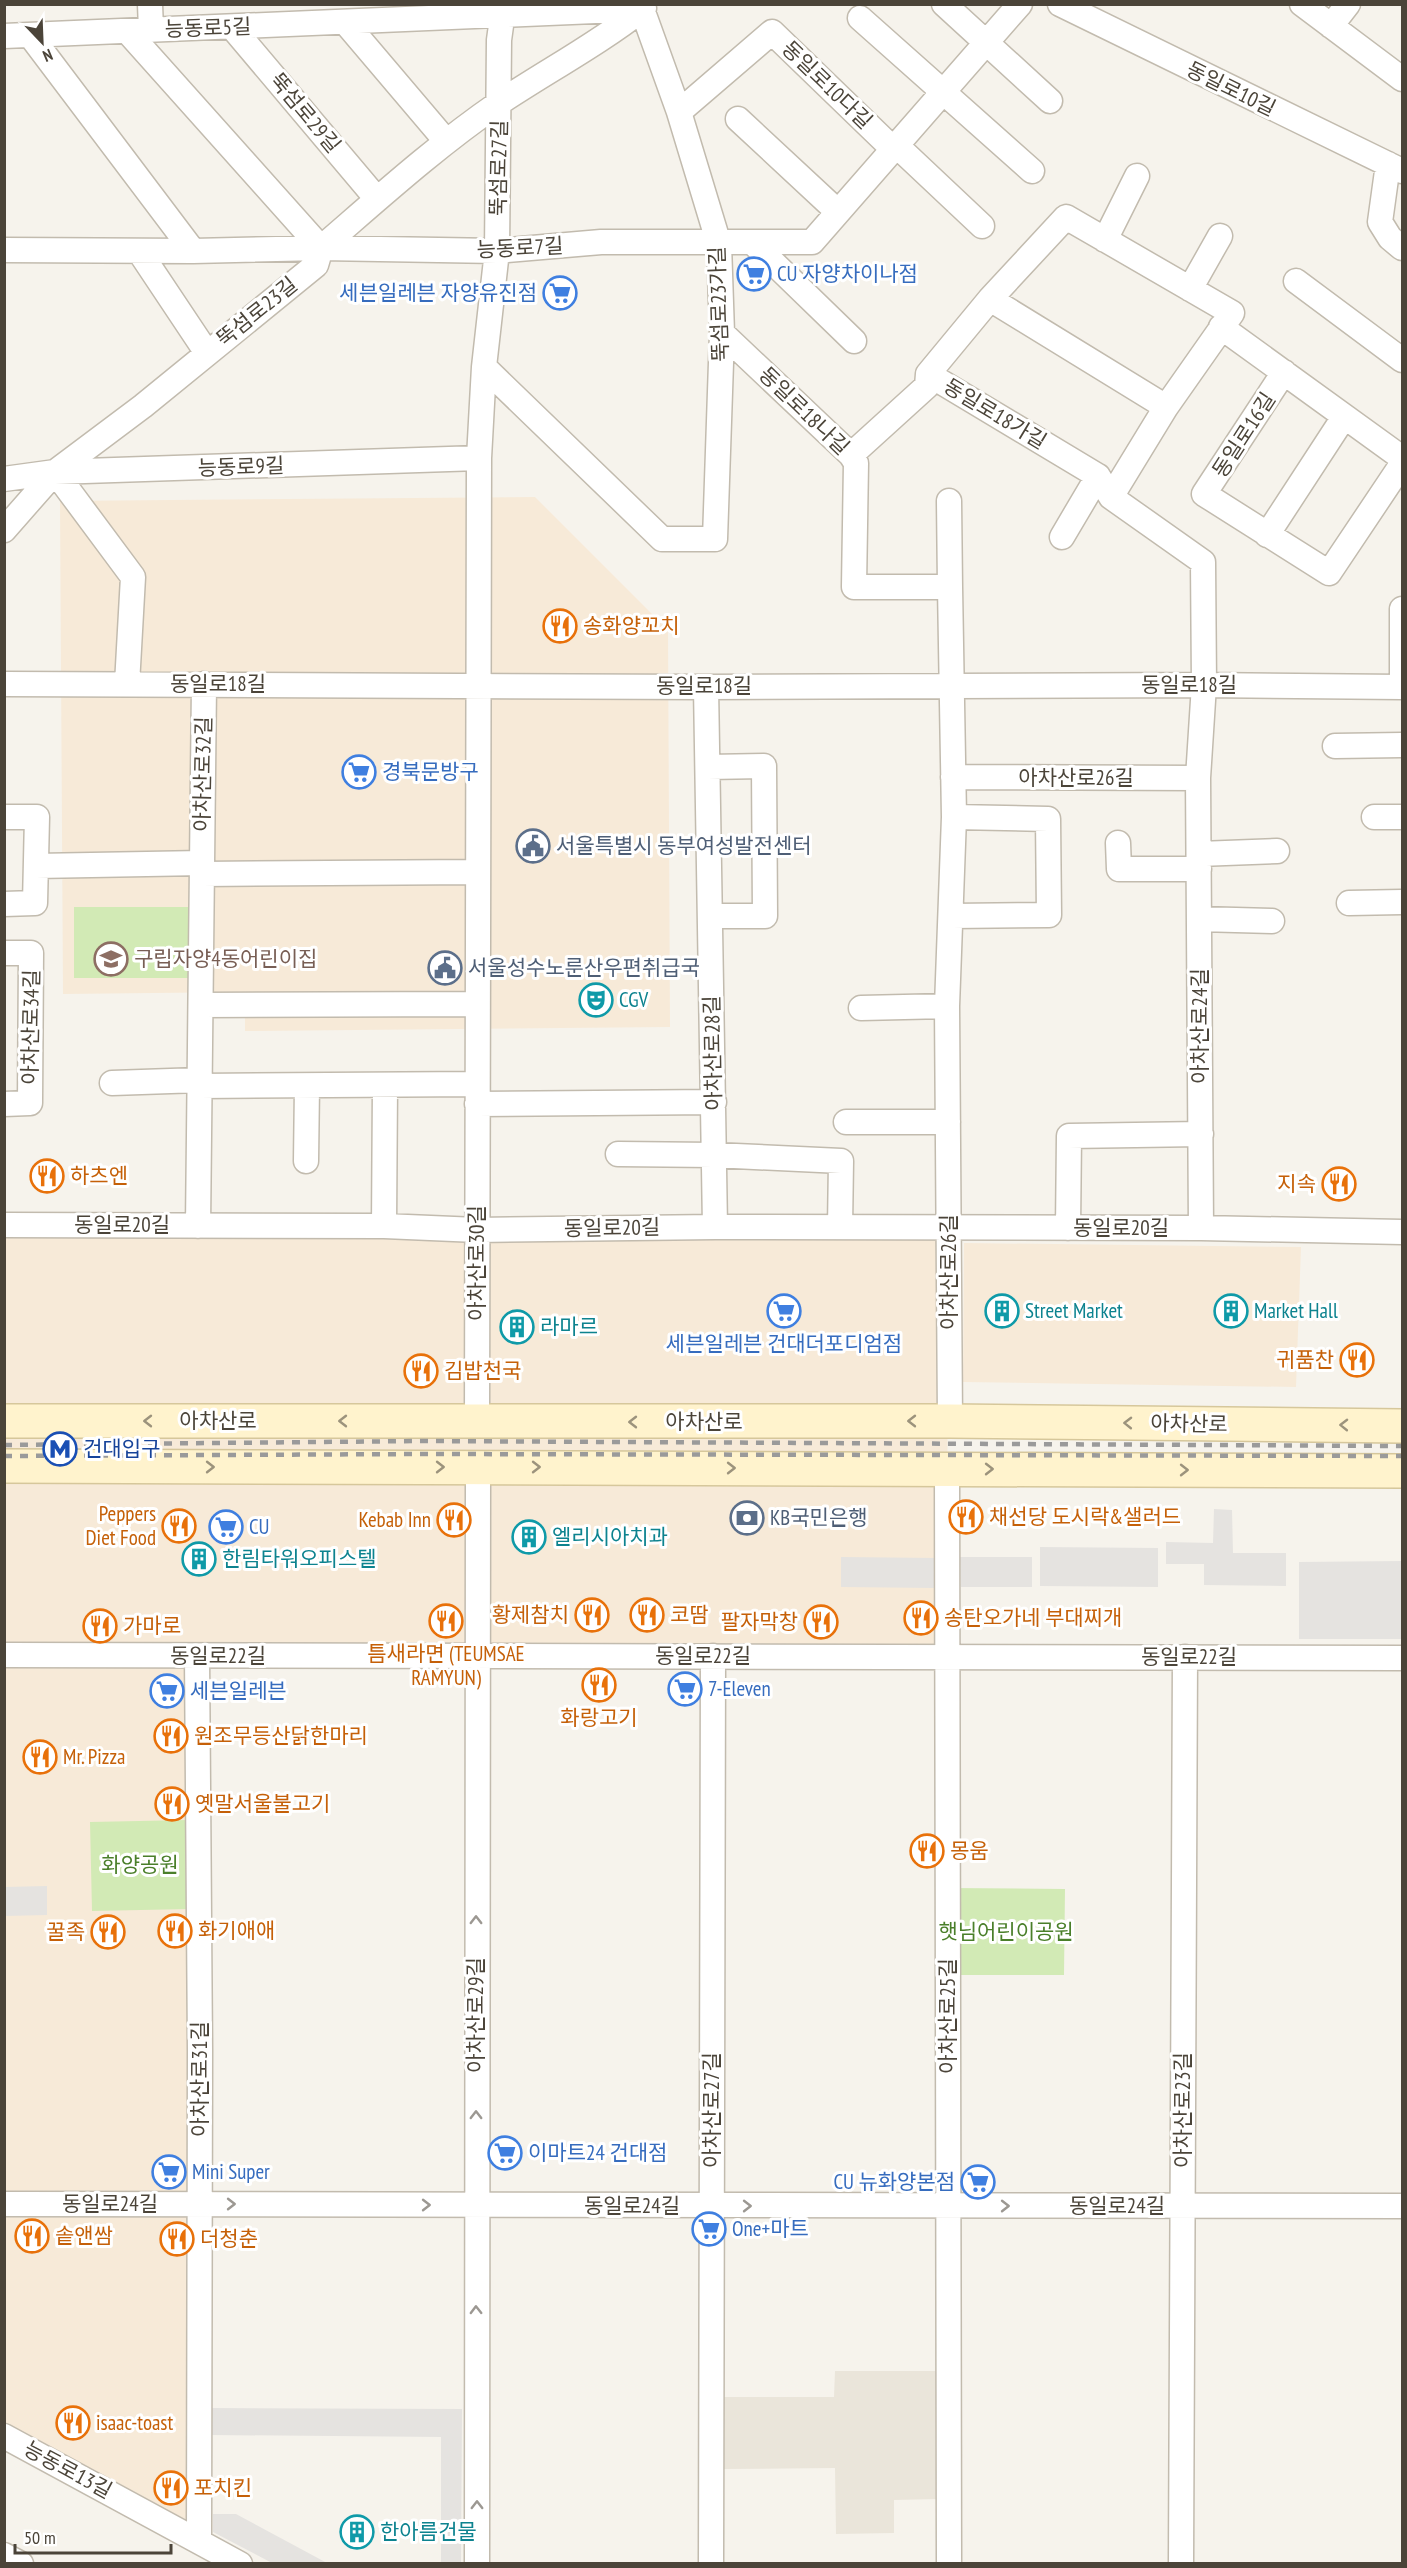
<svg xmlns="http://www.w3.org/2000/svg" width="1407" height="2568" viewBox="0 0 1407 2568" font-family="'PT Sans Narrow','Noto Sans KR',sans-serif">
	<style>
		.residential { fill: #eae5da }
		.commercial { fill: #f7ead8 }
		.green { fill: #d2eab5 }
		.parking { fill: #e5e3e0 }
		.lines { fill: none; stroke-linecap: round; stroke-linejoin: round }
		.street-casing { stroke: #c2bbae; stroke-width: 27 }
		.secondary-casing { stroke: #d6c79b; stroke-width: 36 }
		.street { stroke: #fff; stroke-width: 24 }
		.secondary { stroke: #fff3cd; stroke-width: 33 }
		.rail { stroke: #9a9a9a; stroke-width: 4.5; stroke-dasharray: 8 8; stroke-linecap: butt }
		.oneway { stroke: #9c937c }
		.oneway2 { stroke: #9c9892 }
		.labels { text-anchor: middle; stroke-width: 6; stroke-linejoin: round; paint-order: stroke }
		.street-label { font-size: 21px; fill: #4b4439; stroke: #fff }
		.shop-label { font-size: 21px; fill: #366cbe; stroke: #fff; text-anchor: start }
		.food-label { font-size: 21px; fill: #c56008; stroke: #fff; text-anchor: start }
		.service-label { font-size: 21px; fill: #4e5e75; stroke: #fff; text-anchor: start }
		.education-label { font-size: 21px; fill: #785e54; stroke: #fff; text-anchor: start }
		.culture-label { font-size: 21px; fill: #0d838f; stroke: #fff; text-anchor: start }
		.transit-label { font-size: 21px; fill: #164399; stroke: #fff; text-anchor: start }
		.park-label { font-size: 21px; fill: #4a7f2a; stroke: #fff }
	</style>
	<rect width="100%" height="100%" fill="#f6f3ec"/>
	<path class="residential" d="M835,2371H938V2499L894,2500V2533L836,2534L835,2468L723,2469V2397H834Z"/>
	<path class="commercial" d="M535,497L668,630L670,1027L245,1031V992L63,994L60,501Z
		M948,1227L947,1657L190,1653L199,2539L5,2432L4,1233Z
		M964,1243L1301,1247L1296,1387L963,1382Z"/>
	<path class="green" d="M74,907H190V978H74Z
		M188,1820L190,1909L92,1911L90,1822Z
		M948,1888L1065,1889L1064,1975H948Z"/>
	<path class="parking" d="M1214,1509L1232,1510L1233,1553H1286V1586L1204,1585V1564H1166V1542L1213,1543Z
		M1040,1547L1158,1548V1587L1040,1586Z
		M841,1557L936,1558V1588L841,1587Z
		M960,1557H1032V1587H961Z
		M1402,1561V1639H1299V1562Z
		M47,1886V1915L5,1916V1887Z
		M212,2408L462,2409L461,2563H441V2437L211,2435Z
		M213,2514H236L327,2563H272L213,2532Z"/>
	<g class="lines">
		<defs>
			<path id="street" d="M150,4L151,30
				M944,4L1050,101
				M1060,4L1402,171
				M1302,4L1402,79
				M860,18L1032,171
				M345,22L446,141
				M1331,26L1348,4
				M232,27L377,199
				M127,31L321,248
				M30,35L193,251
				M4,36L642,9L679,112L719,244L722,333L715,539H662L484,367
				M679,112L772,32L893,149
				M738,119L838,212
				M896,145L982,226
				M1388,164L1380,222L1390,238L1402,248
				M1105,240L1137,176
				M753,243L854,341
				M4,250L193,251L321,248L497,251L601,242H812L1020,4
				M139,251L207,353
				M1296,281L1402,360
				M1190,289L1220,236
				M990,299L1166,407
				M1221,327L1402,458
				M722,333L851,455L856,463L854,587H950L954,817L947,1006L950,1421
				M1284,372L1204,494L1329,573L1402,464
				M928,374L990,299L1066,217L1232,313L1166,407L1111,497
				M851,455L927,386L928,374L1098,476L1111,497L1203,562L1204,685L1198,778L1201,1228
				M55,472L133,577L127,684
				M4,479L55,472L479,458
				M949,501L950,587
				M4,530L55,472L143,406L316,265L321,248C379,198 435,147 499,103C547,71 598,44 644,8
				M1267,535L1344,417
				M1062,537L1098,476
				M4,684L706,687L1204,685L1402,687
				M706,687L715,1227
				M1402,687V609
				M1335,746L1402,745
				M708,767L764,766L765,916H711
				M953,777L1198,778
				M4,817H37L35,903L4,904
				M1374,817H1402
				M1118,843L1119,869H1199
				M1199,854L1277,851
				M36,866L202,863
				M202,874L477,872
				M1349,903L1402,902
				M952,916L1049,915L1048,819L954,817
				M1199,919L1272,921
				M4,953H31L30,1103L4,1104
				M201,1005L477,1004
				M861,1008L947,1006
				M112,1083L200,1080
				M200,1086L477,1084
				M477,1104L714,1102
				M846,1122H948
				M618,1154L714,1155L841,1161L840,1227
				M306,1161L307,1086
				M4,1225L384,1226L477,1230L715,1227L1201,1228L1402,1232
				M198,1226L204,684
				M384,1226L385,1086
				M1068,1228L1069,1136L1201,1134
				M477,1421L479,458L484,367L497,251L499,40L504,4
				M947,1469L949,2564
				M4,1655L1402,1658
				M197,1656L200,2051L199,2539
				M4,2204L1402,2206
				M4,2436L240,2564
				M4,2555L21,2564
				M477,2564L478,1467
				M711,2564L713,1656
				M1181,2564L1185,1657"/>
			<path id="secondary" d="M4,1421H950L1402,1426
				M4,1466L1402,1471"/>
		</defs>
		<use href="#street" class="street-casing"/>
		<use href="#secondary" class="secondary-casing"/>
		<use href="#street" class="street"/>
		<use href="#secondary" class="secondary"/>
		<path class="rail" d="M4,1445L422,1441L1402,1446
			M4,1456L425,1454L1402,1456"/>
	</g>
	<defs><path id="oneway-chevron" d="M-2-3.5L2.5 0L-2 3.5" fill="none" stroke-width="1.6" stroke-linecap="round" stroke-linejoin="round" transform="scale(1.5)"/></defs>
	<g class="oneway">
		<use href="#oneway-chevron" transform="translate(148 1421) rotate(-180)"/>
		<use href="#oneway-chevron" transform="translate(343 1421) rotate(-180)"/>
		<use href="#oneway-chevron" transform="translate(912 1421) rotate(180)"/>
		<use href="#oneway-chevron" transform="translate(633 1422) rotate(180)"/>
		<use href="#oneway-chevron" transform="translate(1128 1423) rotate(-179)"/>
		<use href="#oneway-chevron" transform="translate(1344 1425) rotate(-179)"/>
		<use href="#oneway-chevron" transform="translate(210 1467)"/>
		<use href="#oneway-chevron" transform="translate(440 1467)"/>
		<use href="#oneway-chevron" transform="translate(536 1467)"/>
		<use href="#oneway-chevron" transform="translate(731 1468)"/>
		<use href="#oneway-chevron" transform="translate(989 1469)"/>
		<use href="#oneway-chevron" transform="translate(1184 1470)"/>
	</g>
	<g class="oneway2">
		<use href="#oneway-chevron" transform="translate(476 1920) rotate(-90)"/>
		<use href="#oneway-chevron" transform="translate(476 2115) rotate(-90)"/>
		<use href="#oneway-chevron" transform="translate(231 2204)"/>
		<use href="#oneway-chevron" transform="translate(426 2205)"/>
		<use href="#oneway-chevron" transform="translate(747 2206)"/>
		<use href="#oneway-chevron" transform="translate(1005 2206)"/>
		<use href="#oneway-chevron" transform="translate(476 2310) rotate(-91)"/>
		<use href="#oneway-chevron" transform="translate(477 2505) rotate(-90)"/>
	</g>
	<defs>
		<symbol id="supermarket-ring" viewBox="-11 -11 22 22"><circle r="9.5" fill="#fff" stroke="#3f7fe0" stroke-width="1.5"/><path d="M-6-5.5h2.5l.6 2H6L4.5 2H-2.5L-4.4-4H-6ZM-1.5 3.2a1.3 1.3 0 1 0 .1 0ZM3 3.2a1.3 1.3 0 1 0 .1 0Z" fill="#3f7fe0"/></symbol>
		<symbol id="restaurant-ring" viewBox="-11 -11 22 22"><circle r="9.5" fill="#fff" stroke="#e8710a" stroke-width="1.5"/><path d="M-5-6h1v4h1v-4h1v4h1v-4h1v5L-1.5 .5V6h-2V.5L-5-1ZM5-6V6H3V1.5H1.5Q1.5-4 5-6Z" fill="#e8710a"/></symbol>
		<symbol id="civic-ring" viewBox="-11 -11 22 22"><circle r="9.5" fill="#fff" stroke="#5c6f8a" stroke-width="1.5"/><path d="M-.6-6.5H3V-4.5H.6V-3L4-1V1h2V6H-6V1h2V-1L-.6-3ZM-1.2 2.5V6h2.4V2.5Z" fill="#5c6f8a"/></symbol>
		<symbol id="school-ring" viewBox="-11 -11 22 22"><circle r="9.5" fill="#fff" stroke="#8d6e63" stroke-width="1.5"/><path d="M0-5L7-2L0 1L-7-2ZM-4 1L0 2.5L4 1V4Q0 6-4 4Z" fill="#8d6e63"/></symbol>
		<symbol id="theatre-ring" viewBox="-11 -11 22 22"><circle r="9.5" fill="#fff" stroke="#0f9aa8" stroke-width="1.5"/><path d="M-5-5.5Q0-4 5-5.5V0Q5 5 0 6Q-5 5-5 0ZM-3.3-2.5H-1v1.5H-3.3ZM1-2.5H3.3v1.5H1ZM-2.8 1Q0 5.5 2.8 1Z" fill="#0f9aa8"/></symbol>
		<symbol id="building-ring" viewBox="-11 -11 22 22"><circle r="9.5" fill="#fff" stroke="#0f9aa8" stroke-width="1.5"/><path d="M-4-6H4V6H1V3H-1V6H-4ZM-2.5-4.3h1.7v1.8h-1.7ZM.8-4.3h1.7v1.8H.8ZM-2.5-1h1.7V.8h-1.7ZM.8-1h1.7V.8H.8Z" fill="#0f9aa8"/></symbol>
		<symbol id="metro-ring" viewBox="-11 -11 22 22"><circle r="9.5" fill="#fff" stroke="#1a4fb4" stroke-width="1.5"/><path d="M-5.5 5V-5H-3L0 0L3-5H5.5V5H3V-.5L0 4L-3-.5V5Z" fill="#1a4fb4"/></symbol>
		<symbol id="bank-ring" viewBox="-11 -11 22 22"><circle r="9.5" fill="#fff" stroke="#5c6f8a" stroke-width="1.5"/><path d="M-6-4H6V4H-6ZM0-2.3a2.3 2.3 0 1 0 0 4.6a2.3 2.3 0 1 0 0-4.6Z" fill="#5c6f8a"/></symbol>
	</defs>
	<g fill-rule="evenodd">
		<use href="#supermarket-ring" x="735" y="255" width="38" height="38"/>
		<use href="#supermarket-ring" x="541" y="274" width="38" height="38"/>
		<use href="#restaurant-ring" x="541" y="607" width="38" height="38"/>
		<use href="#supermarket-ring" x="340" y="753" width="38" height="38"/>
		<use href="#civic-ring" x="514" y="827" width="38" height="38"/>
		<use href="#school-ring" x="92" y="940" width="38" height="38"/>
		<use href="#civic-ring" x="426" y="949" width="38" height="38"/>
		<use href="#theatre-ring" x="577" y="981" width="38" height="38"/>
		<use href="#restaurant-ring" x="28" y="1157" width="38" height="38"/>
		<use href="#restaurant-ring" x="1320" y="1165" width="38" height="38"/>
		<use href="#supermarket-ring" x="765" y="1292" width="38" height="38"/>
		<use href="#building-ring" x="983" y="1292" width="38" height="38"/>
		<use href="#building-ring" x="1212" y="1292" width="38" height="38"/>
		<use href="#building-ring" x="498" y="1308" width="38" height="38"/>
		<use href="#restaurant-ring" x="1338" y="1341" width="38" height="38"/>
		<use href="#restaurant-ring" x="402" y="1352" width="38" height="38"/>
		<use href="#metro-ring" x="41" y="1430" width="38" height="38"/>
		<use href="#restaurant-ring" x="947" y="1498" width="38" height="38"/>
		<use href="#bank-ring" x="728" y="1499" width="38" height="38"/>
		<use href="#restaurant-ring" x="435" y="1501" width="38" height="38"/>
		<use href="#restaurant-ring" x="160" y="1507" width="38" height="38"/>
		<use href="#supermarket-ring" x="207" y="1508" width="38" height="38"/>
		<use href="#building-ring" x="510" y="1518" width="38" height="38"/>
		<use href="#building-ring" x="180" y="1540" width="38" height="38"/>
		<use href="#restaurant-ring" x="573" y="1596" width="38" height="38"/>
		<use href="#restaurant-ring" x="628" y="1596" width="38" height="38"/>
		<use href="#restaurant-ring" x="902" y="1599" width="38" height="38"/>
		<use href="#restaurant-ring" x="427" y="1602" width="38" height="38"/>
		<use href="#restaurant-ring" x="802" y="1603" width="38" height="38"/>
		<use href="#restaurant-ring" x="81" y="1607" width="38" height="38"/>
		<use href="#restaurant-ring" x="580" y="1666" width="38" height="38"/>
		<use href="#supermarket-ring" x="666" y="1670" width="38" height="38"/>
		<use href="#supermarket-ring" x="148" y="1672" width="38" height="38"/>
		<use href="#restaurant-ring" x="152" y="1717" width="38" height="38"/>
		<use href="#restaurant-ring" x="21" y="1738" width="38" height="38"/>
		<use href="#restaurant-ring" x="153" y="1785" width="38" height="38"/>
		<use href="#restaurant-ring" x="908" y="1832" width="38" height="38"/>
		<use href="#restaurant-ring" x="156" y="1912" width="38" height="38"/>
		<use href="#restaurant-ring" x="89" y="1913" width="38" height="38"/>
		<use href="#supermarket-ring" x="486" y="2134" width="38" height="38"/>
		<use href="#supermarket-ring" x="150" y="2153" width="38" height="38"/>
		<use href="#supermarket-ring" x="959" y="2163" width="38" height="38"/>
		<use href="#supermarket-ring" x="690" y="2210" width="38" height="38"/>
		<use href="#restaurant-ring" x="13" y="2217" width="38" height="38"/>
		<use href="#restaurant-ring" x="158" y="2220" width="38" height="38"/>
		<use href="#restaurant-ring" x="54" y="2404" width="38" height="38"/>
		<use href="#restaurant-ring" x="152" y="2469" width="38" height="38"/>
		<use href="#building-ring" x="338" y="2513" width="38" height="38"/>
	</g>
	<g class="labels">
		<g class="street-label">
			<text transform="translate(208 28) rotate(-2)" y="7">능동로5길</text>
			<text transform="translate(827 85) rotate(44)" y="7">동일로10다길</text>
			<text transform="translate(1231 89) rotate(26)" y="7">동일로10길</text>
			<text transform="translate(305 113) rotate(50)" y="7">뚝섬로29길</text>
			<text transform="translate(499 168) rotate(-89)" y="7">뚝섬로27길</text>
			<text transform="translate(520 248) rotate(-3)" y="7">능동로7길</text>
			<text transform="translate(719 304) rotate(-92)" y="7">뚝섬로23가길</text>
			<text transform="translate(257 312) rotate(-39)" y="7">뚝섬로23길</text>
			<text transform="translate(804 411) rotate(44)" y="7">동일로18나길</text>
			<text transform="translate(995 414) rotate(31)" y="7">동일로18가길</text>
			<text transform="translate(1244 435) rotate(-57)" y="7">동일로16길</text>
			<text transform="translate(241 467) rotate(-2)" y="7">능동로9길</text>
			<text x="218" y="691">동일로18길</text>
			<text x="1189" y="692">동일로18길</text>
			<text x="704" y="693">동일로18길</text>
			<text transform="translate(203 774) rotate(-89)" y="7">아차산로32길</text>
			<text x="1076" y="785">아차산로26길</text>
			<text transform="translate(1200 1026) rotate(-90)" y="7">아차산로24길</text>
			<text transform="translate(31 1027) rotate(-89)" y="7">아차산로34길</text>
			<text transform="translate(713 1053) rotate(-91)" y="7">아차산로28길</text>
			<text x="122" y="1232">동일로20길</text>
			<text transform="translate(612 1228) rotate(-1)" y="7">동일로20길</text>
			<text x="1121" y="1235">동일로20길</text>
			<text transform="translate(477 1263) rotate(-90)" y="7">아차산로30길</text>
			<text transform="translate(949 1272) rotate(-90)" y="7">아차산로26길</text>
			<text x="218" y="1428">아차산로</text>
			<text x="704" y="1429">아차산로</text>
			<text transform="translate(1189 1424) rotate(1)" y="7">아차산로</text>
			<text x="218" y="1663">동일로22길</text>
			<text x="703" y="1663">동일로22길</text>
			<text x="1189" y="1664">동일로22길</text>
			<text transform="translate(476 2015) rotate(-90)" y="7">아차산로29길</text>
			<text transform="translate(948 2016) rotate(-90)" y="7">아차산로25길</text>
			<text transform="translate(200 2079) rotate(-90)" y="7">아차산로31길</text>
			<text transform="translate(712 2110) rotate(-90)" y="7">아차산로27길</text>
			<text transform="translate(1183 2110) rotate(-90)" y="7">아차산로23길</text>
			<text x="110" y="2211">동일로24길</text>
			<text x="632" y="2213">동일로24길</text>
			<text x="1117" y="2213">동일로24길</text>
			<text transform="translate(68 2470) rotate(28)" y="7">능동로13길</text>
		</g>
		<g class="shop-label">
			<text x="777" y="281">CU 자양차이나점</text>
			<text x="537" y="300" text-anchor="end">세븐일레븐 자양유진점</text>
			<text x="382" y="779">경북문방구</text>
			<text x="784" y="1351" text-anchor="middle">세븐일레븐 건대더포디엄점</text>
			<text x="249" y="1534">CU</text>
			<text x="708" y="1696">7-Eleven</text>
			<text x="190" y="1698">세븐일레븐</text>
			<text x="528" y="2160">이마트24 건대점</text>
			<text x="192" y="2179">Mini Super</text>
			<text x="955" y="2189" text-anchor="end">CU 뉴화양본점</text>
			<text x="732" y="2236">One+마트</text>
		</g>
		<g class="food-label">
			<text x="583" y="633">송화양꼬치</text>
			<text x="70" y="1183">하츠엔</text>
			<text x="1316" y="1191" text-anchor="end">지속</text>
			<text x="1334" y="1367" text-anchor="end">귀품찬</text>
			<text x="444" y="1378">김밥천국</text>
			<text x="156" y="1521" text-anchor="end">Peppers<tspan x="156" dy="24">Diet Food</tspan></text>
			<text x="989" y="1524">채선당 도시락&amp;샐러드</text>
			<text x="431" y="1527" text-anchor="end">Kebab Inn</text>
			<text x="569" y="1622" text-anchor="end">황제참치</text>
			<text x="670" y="1622">코땀</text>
			<text x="944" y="1625">송탄오가네 부대찌개</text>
			<text x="798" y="1629" text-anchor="end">팔자막창</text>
			<text x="123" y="1633">가마로</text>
			<text x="446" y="1661" text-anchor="middle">틈새라면 (TEUMSAE<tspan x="446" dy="24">RAMYUN)</tspan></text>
			<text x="599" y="1725" text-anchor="middle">화랑고기</text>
			<text x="194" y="1743">원조무등산닭한마리</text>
			<text x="63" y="1764">Mr. Pizza</text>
			<text x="195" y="1811">옛말서울불고기</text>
			<text x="950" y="1858">몽움</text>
			<text x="198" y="1938">화기애애</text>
			<text x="85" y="1939" text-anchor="end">꿀족</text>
			<text x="55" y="2243">솥앤쌈</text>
			<text x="200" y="2246">더청춘</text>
			<text x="96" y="2430">isaac-toast</text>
			<text x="194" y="2495">포치킨</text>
		</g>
		<g class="service-label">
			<text x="556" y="853">서울특별시 동부여성발전센터</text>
			<text x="468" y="975">서울성수노룬산우편취급국</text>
			<text x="770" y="1525">KB국민은행</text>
		</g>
		<g class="education-label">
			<text x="134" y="966">구립자양4동어린이집</text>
		</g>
		<g class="culture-label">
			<text x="619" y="1007">CGV</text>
			<text x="1025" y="1318">Street Market</text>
			<text x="1254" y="1318">Market Hall</text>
			<text x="540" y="1334">라마르</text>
			<text x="552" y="1544">엘리시아치과</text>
			<text x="222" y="1566">한림타워오피스텔</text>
			<text x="380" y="2539">한아름건물</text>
		</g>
		<g class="transit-label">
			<text x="83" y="1456">건대입구</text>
		</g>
		<g class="park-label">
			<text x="140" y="1872">화양공원</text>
			<text x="1006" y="1939">햇님어린이공원</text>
		</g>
	</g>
	<rect width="1407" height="2568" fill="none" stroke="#4b4439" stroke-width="12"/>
	<g transform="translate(42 42) rotate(157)" stroke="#ffffff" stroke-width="4.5" paint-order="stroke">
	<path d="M0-4.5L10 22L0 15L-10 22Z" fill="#4b4439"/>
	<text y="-9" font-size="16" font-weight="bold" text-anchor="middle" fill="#4b4439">N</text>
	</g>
	<path d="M15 2544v9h156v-9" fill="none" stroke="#4b4439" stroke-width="3"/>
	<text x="24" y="2544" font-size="18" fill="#4b4439" stroke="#ffffff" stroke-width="4.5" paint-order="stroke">50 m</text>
</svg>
